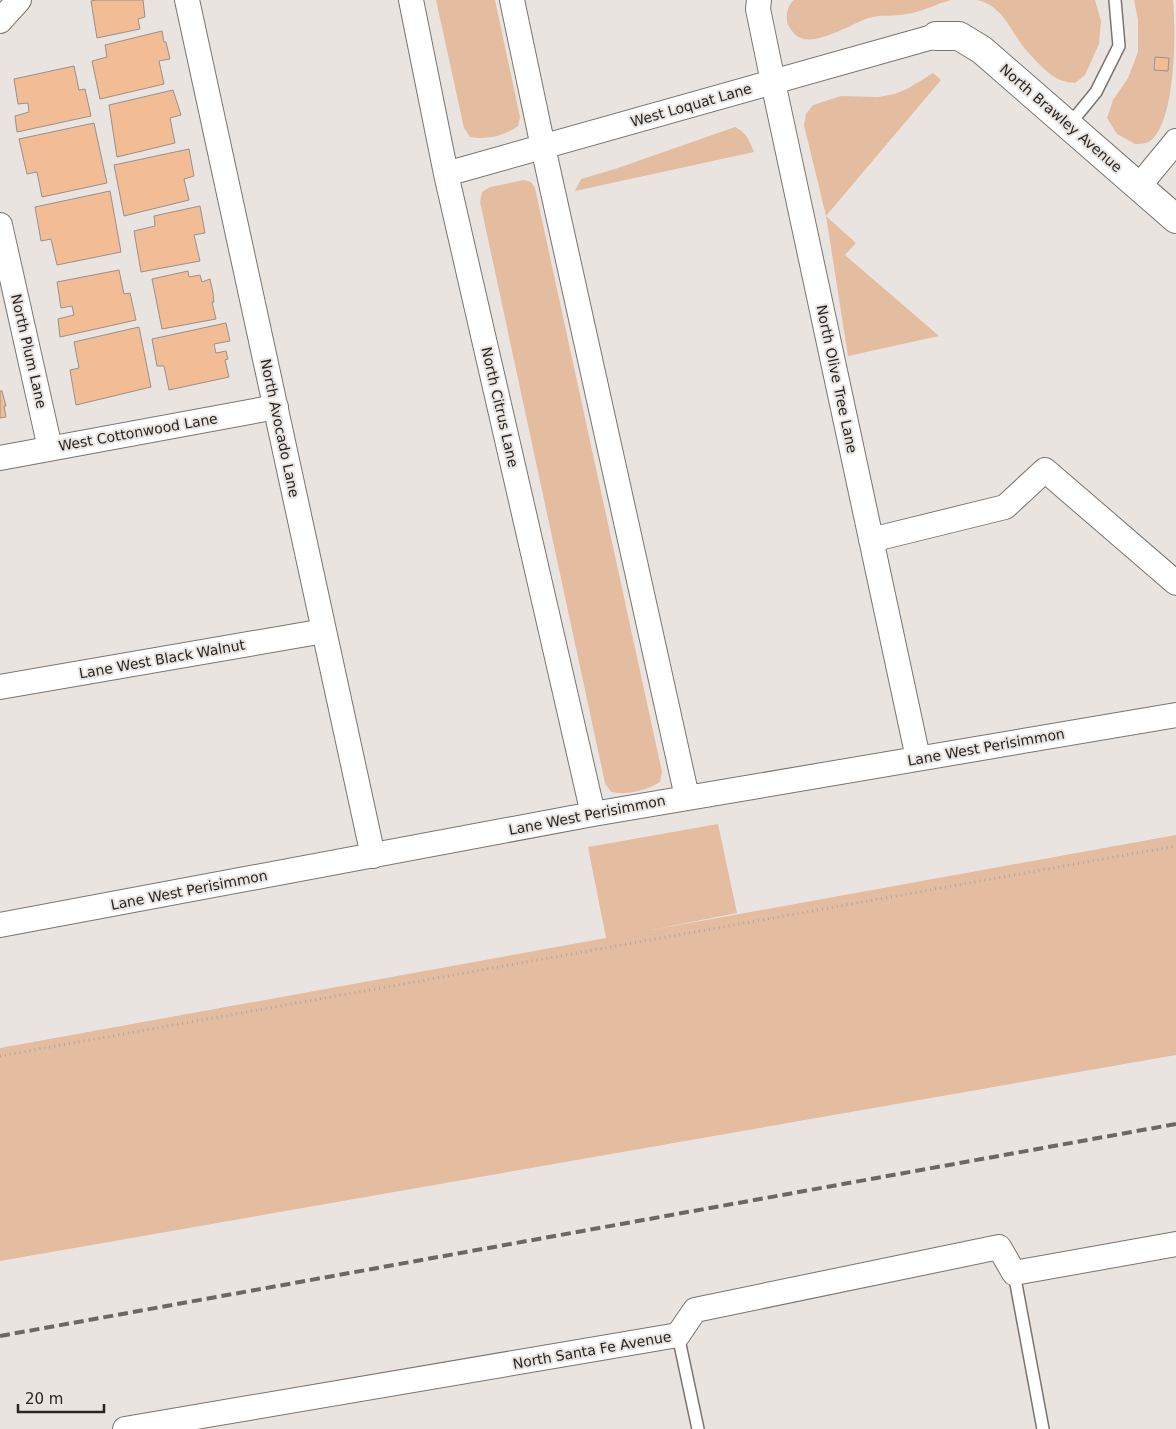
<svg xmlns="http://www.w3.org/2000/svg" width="1176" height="1429" viewBox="0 0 1176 1429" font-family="'DejaVu Sans',sans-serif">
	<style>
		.green { fill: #e4bca0 }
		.building { fill: #f2bc94; stroke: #97918d }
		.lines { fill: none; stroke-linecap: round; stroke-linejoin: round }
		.service-casing { stroke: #7a7470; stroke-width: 14 }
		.minor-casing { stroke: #7a7470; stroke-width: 26 }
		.tertiary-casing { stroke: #7a7470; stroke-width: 30 }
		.path { stroke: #ada8a5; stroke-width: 3; stroke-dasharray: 1 4; stroke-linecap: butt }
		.service { stroke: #fff; stroke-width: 11 }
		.minor { stroke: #fff; stroke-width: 24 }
		.tertiary { stroke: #fff; stroke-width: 28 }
		.rail { stroke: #6a6764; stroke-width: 4; stroke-dasharray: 10 5; stroke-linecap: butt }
		.labels { text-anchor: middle; stroke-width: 4; stroke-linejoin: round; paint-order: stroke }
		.street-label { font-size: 14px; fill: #272523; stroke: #eae4e0 }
	</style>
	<rect width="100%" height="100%" fill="#eae4e0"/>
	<path class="green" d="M436,0H495L520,117L518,126C505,136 486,140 470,137L464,128Z
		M794,0H951C936,4 922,12 907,14C895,17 882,14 869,18C851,23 807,54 792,31C790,28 787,24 787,21C786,13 788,5 794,0Z
		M977,0H1095L1101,21L1099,44L1085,75L1075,83C1067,82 1060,81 1053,76C1045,71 1025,50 1020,42C1008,25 1000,5 977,0Z
		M1134,0H1173C1176,31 1176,122 1150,141C1146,144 1139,144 1135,144L1117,134L1107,118L1113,100L1128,78L1138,52V20Z
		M933,73L941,80L826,216L856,243L845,255L939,336L848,356L826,216L804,125L806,114L813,105L841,96L878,97L895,94L909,88Z
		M735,127C747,133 749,140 754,152L575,191L581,179L615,169Z
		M524,180L531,182L535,188L662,772L660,782C646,791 627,795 611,792L605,783L480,202L482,192L490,187Z
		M718,824L737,913L651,930L1176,835V1055L0,1261V1048L606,938L588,847Z"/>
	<path class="building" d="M96,0H143L145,17L138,19L140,29L97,38L91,1Z
		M162,31L164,42H166L170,59L159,61L164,84L100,99L92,61L107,57L105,45Z
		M1155,57L1169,58L1168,71L1154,70Z
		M74,66L79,90L85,89L91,116L17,132L15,116L29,112L28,103L18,104L14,79Z
		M173,90L181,115L170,118L175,143L117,157L109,105Z
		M94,123L107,183L42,197L37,172L27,174L19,139Z
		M189,149L194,176L184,179L189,200L124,216L114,165Z
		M110,191L121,252L57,265L51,239L41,241L35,207Z
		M200,206L205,233L194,235L200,261L141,272L134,231L155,226L154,216Z
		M119,270L124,294L130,293L136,320L60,337L58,319L74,315L72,306L61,308L57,282Z
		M188,271L189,277L200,275L202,282L210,279L213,293L214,302H212L216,319L162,329L152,279Z
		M226,323L230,341L214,344L216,353L226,351L228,359L225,360L229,377L169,390L164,366H157L152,339Z
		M139,327L151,387L76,405L70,370L79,368L74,342Z
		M0,391H2L6,406H4L6,417L0,418Z"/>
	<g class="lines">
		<defs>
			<path id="service" d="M1069,125L1096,92L1119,46L1115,0
				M1014,1273L1043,1429
				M678,1335L698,1429"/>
			<path id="minor" d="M187,0L373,856
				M411,0L446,174L593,814
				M512,0L543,147L687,797
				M759,0L758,9L773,82L918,758
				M0,21L19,0
				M446,174L936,36
				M1139,186L1176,141
				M0,225L50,448
				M0,458L276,407
				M871,540L1005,507L1045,470L1176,583
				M0,687L324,631
				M0,925L593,814L1176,715
				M125,1429L678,1335L695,1310L999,1247L1014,1273L1176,1244"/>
			<path id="tertiary" d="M936,36H959L982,50L1176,219"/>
		</defs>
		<use href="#service" class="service-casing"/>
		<use href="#minor" class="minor-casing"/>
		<use href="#tertiary" class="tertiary-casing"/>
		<path class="path" d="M0,1056L1176,846"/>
		<use href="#service" class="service"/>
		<use href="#minor" class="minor"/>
		<use href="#tertiary" class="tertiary"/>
		<path class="rail" d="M0,1336L1176,1124"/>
	</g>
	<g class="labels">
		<g class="street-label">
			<text transform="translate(691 105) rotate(-16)" y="5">West Loquat Lane</text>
			<text transform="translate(1061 118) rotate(41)" y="5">North Brawley Avenue</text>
			<text transform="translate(29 351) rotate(77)" y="5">North Plum Lane</text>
			<text transform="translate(837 379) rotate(78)" y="5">North Olive Tree Lane</text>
			<text transform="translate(500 407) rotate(77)" y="5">North Citrus Lane</text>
			<text transform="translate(280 428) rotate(78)" y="5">North Avocado Lane</text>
			<text transform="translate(138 432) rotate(-10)" y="5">West Cottonwood Lane</text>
			<text transform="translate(162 659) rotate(-10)" y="5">Lane West Black Walnut</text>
			<text transform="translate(986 747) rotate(-10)" y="5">Lane West Perisimmon</text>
			<text transform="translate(587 815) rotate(-11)" y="5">Lane West Perisimmon</text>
			<text transform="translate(189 890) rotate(-11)" y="5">Lane West Perisimmon</text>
			<text transform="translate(592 1350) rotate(-10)" y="5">North Santa Fe Avenue</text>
		</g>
	</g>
	<path d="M18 1404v8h86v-8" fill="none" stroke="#272523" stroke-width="2.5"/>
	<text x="25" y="1404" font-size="15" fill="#272523" stroke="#eae4e0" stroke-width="4" paint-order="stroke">20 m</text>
</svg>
